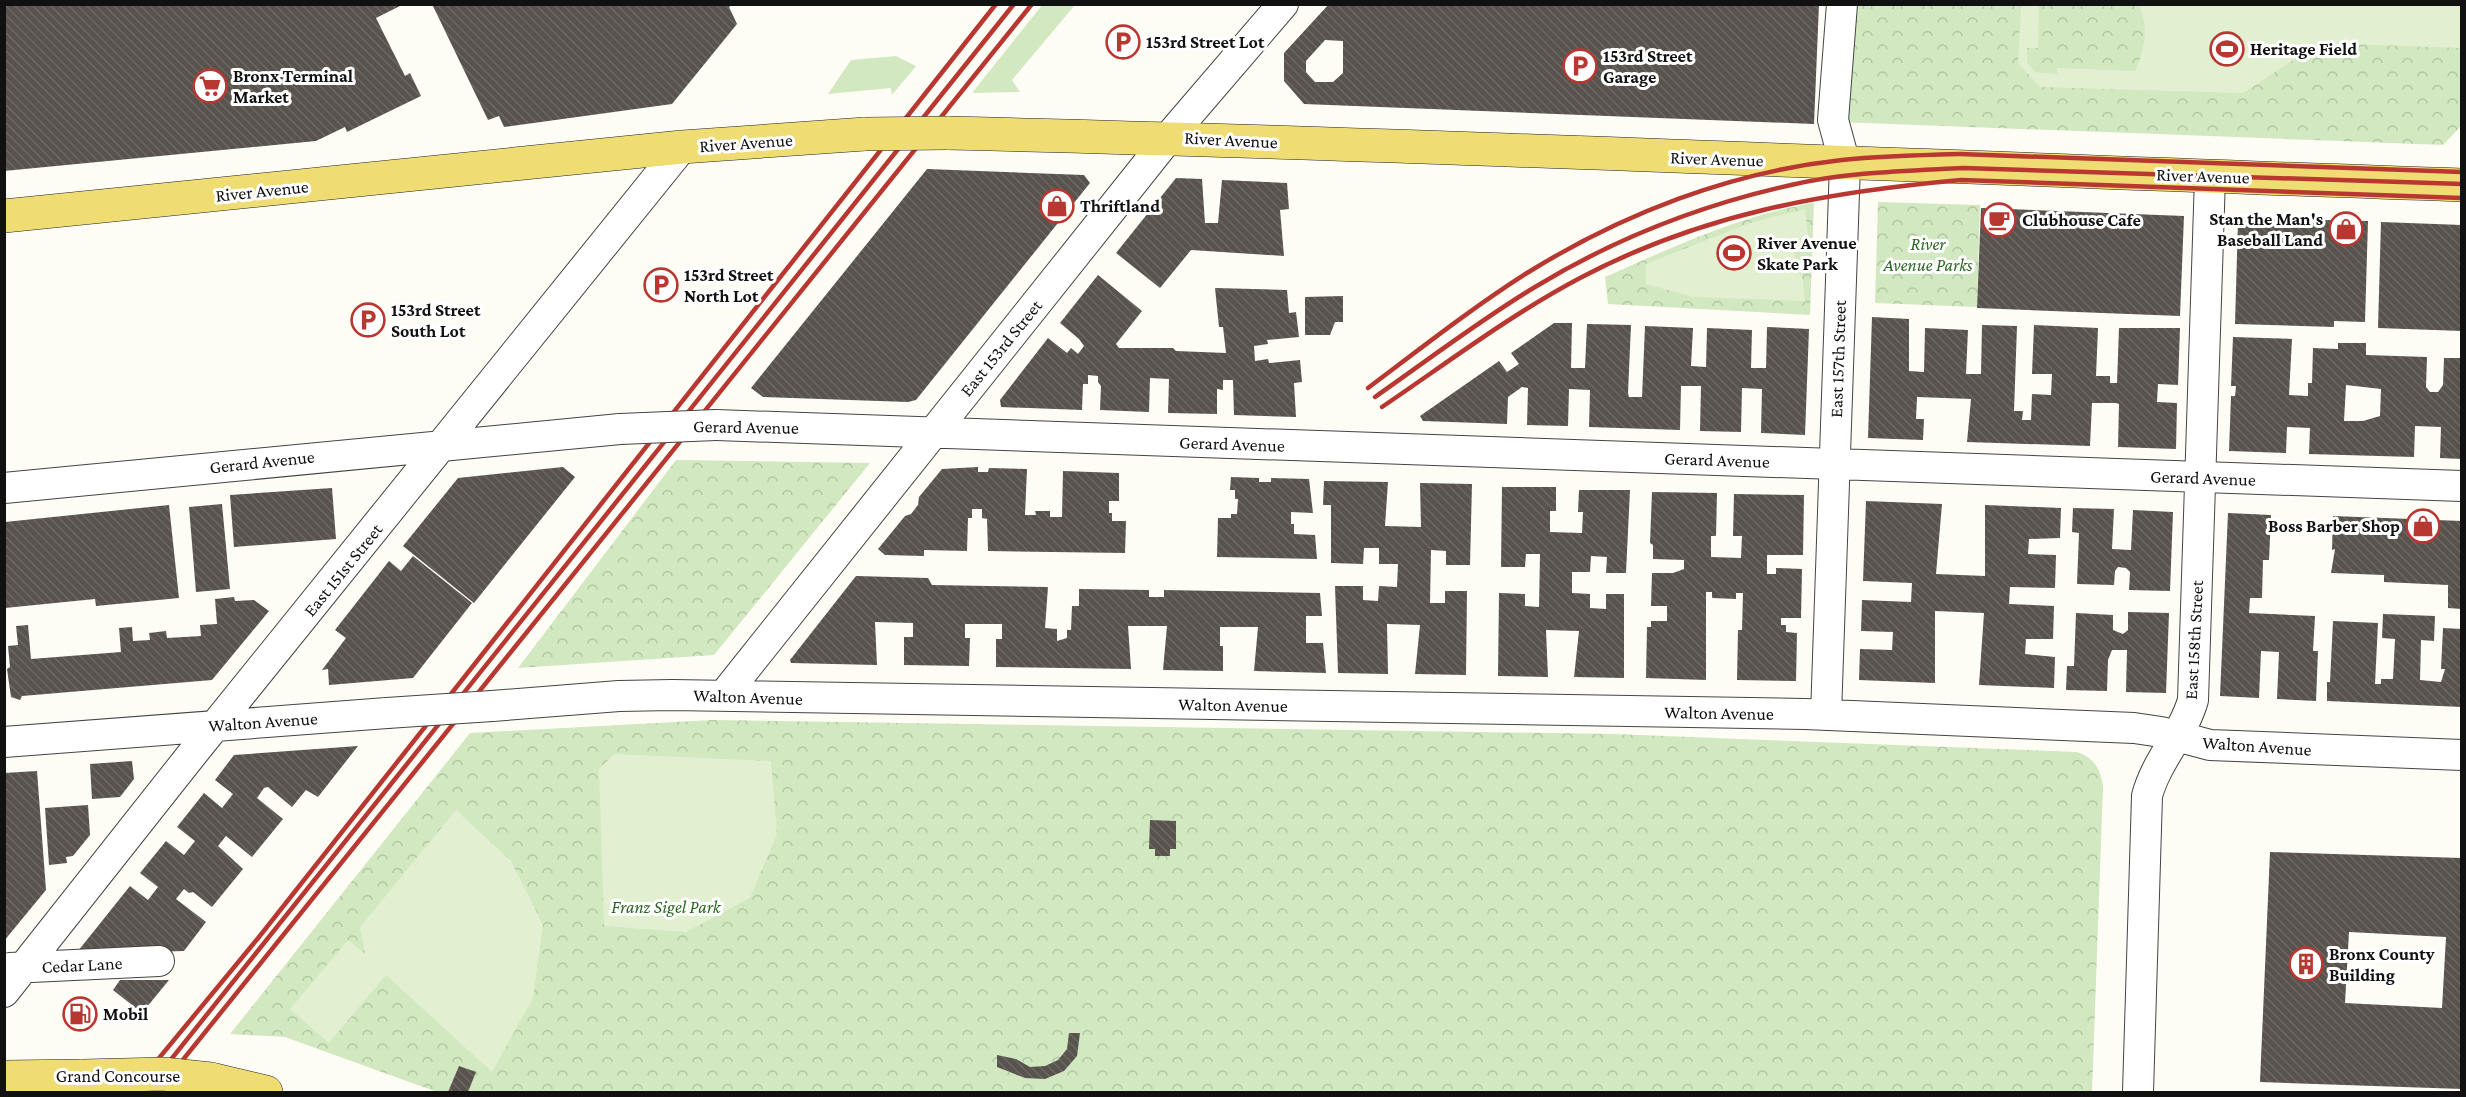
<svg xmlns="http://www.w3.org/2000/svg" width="2466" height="1097" viewBox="0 0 2466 1097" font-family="'Crimson Pro',serif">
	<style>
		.grass { fill: #d1e8c0 }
		.park { fill: url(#park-crowns) }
		.pitch { fill: #e2f0d1 }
		.building { fill: url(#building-back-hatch); fill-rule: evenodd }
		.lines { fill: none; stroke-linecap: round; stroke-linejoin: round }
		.minor-casing { stroke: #444; stroke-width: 32 }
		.major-casing { stroke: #222; stroke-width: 34 }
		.minor { stroke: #fff; stroke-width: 30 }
		.major { stroke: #efdd74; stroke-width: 33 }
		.rail { stroke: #b93731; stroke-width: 4.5 }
		.minor-bridge-casing { stroke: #444; stroke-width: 32; stroke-linecap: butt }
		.major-bridge-casing { stroke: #222; stroke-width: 34; stroke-linecap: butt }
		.minor-bridge { stroke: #fff; stroke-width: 30 }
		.major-bridge { stroke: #efdd74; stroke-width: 33 }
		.labels { text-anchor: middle; stroke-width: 6; stroke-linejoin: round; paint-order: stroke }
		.poi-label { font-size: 18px; font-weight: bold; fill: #111; stroke: #fff; text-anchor: start }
		.street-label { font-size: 18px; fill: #111; stroke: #fff }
		.park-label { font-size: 18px; font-style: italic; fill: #2c6624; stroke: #fff }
	</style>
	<defs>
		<pattern id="park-crowns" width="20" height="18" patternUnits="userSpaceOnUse" patternTransform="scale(1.5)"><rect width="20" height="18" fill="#d1e8c0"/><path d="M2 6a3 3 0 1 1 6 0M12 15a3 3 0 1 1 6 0" fill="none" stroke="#b2c6a4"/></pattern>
		<pattern id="building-back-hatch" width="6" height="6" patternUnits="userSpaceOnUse" patternTransform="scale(1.5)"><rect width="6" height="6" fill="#59534e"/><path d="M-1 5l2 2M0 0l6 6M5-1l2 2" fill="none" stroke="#6c6763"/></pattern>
	</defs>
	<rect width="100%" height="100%" fill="#fefdf5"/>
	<path class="grass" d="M1043,4L1075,5L1012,80L1020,92L972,93Z
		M896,56L916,66L892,95L891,88L828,94L851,60Z"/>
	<path class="park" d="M1855,5H2461V126L2443,145L1839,122Z
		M1878,202L1980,205L1977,307L1875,303Z
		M1814,203L1810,315L1608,304L1605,277C1673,247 1741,215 1814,203Z
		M676,460L870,463L714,655L518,668Z
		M712,720L1613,734L2077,752C2094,758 2100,768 2103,786L2092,1092H437L285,1037L230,1034L470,733Z"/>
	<path class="pitch" d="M2021,5H2039L2038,48H2027V62L2035,72L2057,74V68L2135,71C2145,49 2149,27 2139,5H2461V48L2319,43L2243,93L2040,87L2018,63Z
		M1805,209L1808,236L1791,242L1803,281L1805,301L1693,297L1646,284V264L1750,223Z
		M614,754L771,761L777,834L750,898L686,932L604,926L599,769Z
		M456,810L511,861L543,925L533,998L492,1072L386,975L329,1043L290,1009L348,940L365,954L360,927Z"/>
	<path class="building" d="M4,4H404L376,18L405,76L410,73L421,96L347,132L345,127L316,141L4,171Z
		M432,4H733L729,7L737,24L672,104L504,127L499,116L488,120Z
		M1329,4H1819L1814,124L1304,104L1284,81V53ZM1325,40L1343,41V73L1333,82H1315L1306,72V61Z
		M927,169L1084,175L1090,183L916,400L908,402L763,397L751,388Z
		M1176,178L1202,179L1205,223H1218L1222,180L1287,183L1289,209L1280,210L1284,256L1191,250L1160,288L1116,253Z
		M1981,208L2184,216L2180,316L1977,308Z
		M2243,218L2368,221L2365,322L2334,321V327L2235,324L2238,221Z
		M2381,222L2462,225V331L2378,328Z
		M1098,275L1142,311L1116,344L1119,348H1173L1176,351L1226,353L1223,327H1219L1215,288L1287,290L1289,313L1296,312L1299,337L1267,340L1268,344L1254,346L1255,361L1268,359L1269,363L1300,360L1302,382L1294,383L1296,417L1234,415L1233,380H1223V390L1217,389V414L1168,413L1169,379L1150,378L1149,412L1100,410L1101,386L1098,382V376L1088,375V384H1083L1082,410L1001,407L1000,400L1048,338L1067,353L1071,348L1078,354L1084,346L1079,339L1060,323Z
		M1343,296V322H1335L1330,335H1305V297Z
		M1872,317L1909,319V371L1924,372L1925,328L1968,330L1966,374H1981L1982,325L2017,326L2014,411H2023L2022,420H2031L2032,394L2051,395L2052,374H2032L2034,325L2098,328L2096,376H2110V383H2117L2119,328H2180L2178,385L2158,384L2157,402L2177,403L2176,449L2118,447L2119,404L2116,403H2092L2090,446L1967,442L1971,399L1917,397L1916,419H1924L1923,440L1868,438Z
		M1554,323H1572L1571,368H1585L1587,324L1631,325L1628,393L1629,397H1642L1645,326L1693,328L1691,366L1706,367L1707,328L1752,330L1751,368H1766L1767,327L1809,329L1805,435L1761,433L1762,389L1742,388L1741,432L1700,431L1701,386H1681L1680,430L1589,427L1590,390L1569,389L1568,426L1527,425L1528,388L1522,387L1508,397L1507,424L1423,421L1420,416L1499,361L1507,372L1519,364L1511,353Z
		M2233,337L2292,339L2289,395L2308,396V383H2312L2313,348L2338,349V343H2366V355L2427,357L2426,387L2430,392H2438L2443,385L2444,358H2462V459L2440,458L2441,427L2415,426L2414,457L2309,454L2310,428L2287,427L2286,453L2229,451L2231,396H2235L2236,386H2231ZM2346,385L2381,389L2380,416L2363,421H2344Z
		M563,467L575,477L474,603L403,546L458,478Z
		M978,467V472H988L989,468L1027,469L1025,515H1036L1035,511H1050V517H1062L1063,471L1119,473V501H1109V513H1112V521H1126L1125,553L988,551L987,519L982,518V509H972V518H968L967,551L924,550V556L885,555L878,549L905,516L911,514L918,505L919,497L942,469Z
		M1231,477L1259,478V482H1271V478L1309,479L1313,513L1291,512V524H1294V534L1315,535L1317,559L1217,557L1218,518H1231V514H1237L1238,499H1235V490H1230Z
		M1324,481L1388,482L1385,526L1421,527L1420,483L1472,484L1470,565H1446V551L1431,550L1430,603H1445V591H1467L1466,675L1415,674L1420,625L1387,624L1388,674L1338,673L1335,586H1363V600L1378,601L1379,586L1397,587L1398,564H1379V548H1364L1363,564L1331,563V505H1323Z
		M1502,487H1556V511H1550V532L1582,533L1583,512H1578L1579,490H1630L1626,573H1606L1607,557L1591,556L1590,572H1572V593L1590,594V608L1606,609V594H1624V678L1574,677L1579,631L1546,630L1548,677L1498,676L1499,593L1525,594V606L1539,607L1540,554H1526L1525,567H1501Z
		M332,488L336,539L234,547L230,495Z
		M1652,492L1717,493L1716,536H1711V557L1741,558L1742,536H1733L1734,494L1804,495L1803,555H1767V574H1776V568L1802,569L1801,618H1781V625H1786V632L1797,633L1796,681L1737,680L1738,630H1742L1743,593H1736V599L1712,598V592H1706V680L1646,678L1647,627H1651V621H1667V606H1651L1652,573H1673L1684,569V560L1653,559V545L1650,543Z
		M1866,501L1942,504L1936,574L1985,576V505L2061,508L2060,538L2029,539L2028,554L2056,555L2055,588L2010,587L2009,604L2054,606L2053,639H2026L2025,654L2055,657L2054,688L1979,685L1984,613L1935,611V683L1859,680L1860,649L1892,650L1893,632L1861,631L1862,600L1911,602L1912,583L1863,581Z
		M222,504L230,589L196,592L189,507Z
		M169,505L179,598L96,606L95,599L5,608V522Z
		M2073,508L2114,509L2112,549L2131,550L2133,510L2173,512L2170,591L2129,590L2130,572L2126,568L2118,567L2115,571L2114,585L2077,584L2079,533L2072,532Z
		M2228,513L2271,515L2269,560H2263L2262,598H2250L2249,613L2315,616L2313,651H2318L2316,701L2277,699L2279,652L2261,651L2259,698L2220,696Z
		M2333,516L2462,521V609L2448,608V585L2384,582V575L2331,573L2335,549L2332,550Z
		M413,556L472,603L413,678L329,685L328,669L322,670L346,638L335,630L389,561L401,571Z
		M856,576L928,578L932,585L1048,587L1045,628L1057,629V641L1067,638V630H1071L1072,606H1079V589L1149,590V597H1164V590L1320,593L1322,616H1306V643H1323L1326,673L1254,671L1258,627H1220V646H1223V671L1163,670L1167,626H1128L1131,669L996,667V639H1002V624H965V638H970L969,666L904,665V637H913V623L875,622L877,665L791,663L790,660Z
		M234,597L235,601L254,600L269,611L212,680L22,696L20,700L11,697L7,669L10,667L8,646L18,645L16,626L28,625L31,659L121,652L119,628L132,627L133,641L150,640L149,633L166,631L167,638L201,636L200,625L217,624L215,599Z
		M2128,612L2169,613L2166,693L2126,692L2127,650H2112L2108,660L2107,691L2066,690L2067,666H2074L2076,613L2113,615V630L2123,634L2128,630Z
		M2383,614L2435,616L2434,641L2421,640L2420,680L2441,682L2445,669H2441L2443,628L2462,629V707L2327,701V682H2330L2333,621L2378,623L2375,684H2381V679H2393L2395,639L2382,638Z
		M358,746L318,797L306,790L292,807L268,787L264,788L257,798L283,819L252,857L226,836L218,846L243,869L212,907L193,892L189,893L184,889L176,899L206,922L184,951L82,954L78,951L130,886L148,900L158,887L140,873L166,841L184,855L195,841L177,827L204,793L222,808L233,794L215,780L234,755Z
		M132,761L134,779L120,797L92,799L90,764Z
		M37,771L46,890L4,941V773Z
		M88,805L90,835L73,856L66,857L67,863L49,865L45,808Z
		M1150,820L1176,821V849H1170V856H1155V849H1149Z
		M2270,852L2462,858V1089L2260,1082ZM2349,932L2446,937L2442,1008L2345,1003Z
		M120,980H169L142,1013L113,990Z
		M1069,1033H1080L1077,1056L1064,1071L1045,1079L1025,1078L997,1067V1055L1016,1059L1030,1067L1045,1066L1058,1060L1067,1049Z
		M459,1066L476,1072L468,1092H448Z"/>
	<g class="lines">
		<defs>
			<path id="minor" d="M716,425L2462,486
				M4,488L620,429
				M724,695L1169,137L1283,4
				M492,706L619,696L672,695L1805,714L2134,728L2161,732L2210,745L2462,755
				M1826,715L1845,164L1833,120L1842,4
				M4,742L387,713
				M10,968L159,961
				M4,992L193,753L682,147
				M2138,1092L2147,796C2156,761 2183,735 2193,700L2210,177"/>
			<path id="major" d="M947,133C1452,145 1957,168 2462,185
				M4,216L682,147L865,134
				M4,1077L82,1076
				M211,1079L266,1092"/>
		</defs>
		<use href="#minor" class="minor-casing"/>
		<use href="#major" class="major-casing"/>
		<use href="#minor" class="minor"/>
		<use href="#major" class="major"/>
		<path class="rail" d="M1368,388C1420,349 1472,308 1527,273C1622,214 1730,172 1842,160C1881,156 1921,155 1960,154L2462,172
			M1375,397C1428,360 1480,320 1535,287C1614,239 1701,205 1791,185C1847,172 1906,171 1963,168L2462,184
			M1382,407C1447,363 1510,315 1580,278C1701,214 1826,192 1961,180L2462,198
			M131,1092L259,937L996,4
			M145,1092L1014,4
			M157,1092L1032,4"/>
		<defs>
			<path id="minor-bridge" d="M620,429L716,425
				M387,713L492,706"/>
			<path id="major-bridge" d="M865,134L947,133
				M82,1076L163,1074L211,1079"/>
		</defs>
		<use href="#minor-bridge" class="minor-bridge-casing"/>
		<use href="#major-bridge" class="major-bridge-casing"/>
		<use href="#minor-bridge" class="minor-bridge"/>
		<use href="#major-bridge" class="major-bridge"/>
	</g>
	<defs>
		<symbol id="parking-ring" viewBox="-11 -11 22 22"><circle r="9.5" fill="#fff" stroke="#b93731" stroke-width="1.5"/><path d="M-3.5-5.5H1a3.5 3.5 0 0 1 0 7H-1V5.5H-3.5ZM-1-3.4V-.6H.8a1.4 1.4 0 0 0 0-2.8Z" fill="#b93731"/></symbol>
		<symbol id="stadium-ring" viewBox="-11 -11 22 22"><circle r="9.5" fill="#fff" stroke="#b93731" stroke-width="1.5"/><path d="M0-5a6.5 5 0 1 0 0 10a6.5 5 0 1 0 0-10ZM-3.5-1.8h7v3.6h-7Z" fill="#b93731"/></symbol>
		<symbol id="supermarket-ring" viewBox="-11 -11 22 22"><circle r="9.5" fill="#fff" stroke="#b93731" stroke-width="1.5"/><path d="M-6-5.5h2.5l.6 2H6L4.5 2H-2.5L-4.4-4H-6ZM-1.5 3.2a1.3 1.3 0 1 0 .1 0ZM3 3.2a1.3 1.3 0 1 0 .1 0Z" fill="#b93731"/></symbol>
		<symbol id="shop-ring" viewBox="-11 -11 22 22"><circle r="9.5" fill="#fff" stroke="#b93731" stroke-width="1.5"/><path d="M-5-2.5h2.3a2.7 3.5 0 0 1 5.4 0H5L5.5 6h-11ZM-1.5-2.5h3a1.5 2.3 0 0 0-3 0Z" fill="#b93731"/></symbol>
		<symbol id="cafe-ring" viewBox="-11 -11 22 22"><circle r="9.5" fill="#fff" stroke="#b93731" stroke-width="1.5"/><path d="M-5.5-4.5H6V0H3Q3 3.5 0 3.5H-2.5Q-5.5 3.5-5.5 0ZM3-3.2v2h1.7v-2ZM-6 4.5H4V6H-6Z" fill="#b93731"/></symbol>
		<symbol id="building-ring" viewBox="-11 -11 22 22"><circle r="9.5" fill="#fff" stroke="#b93731" stroke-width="1.5"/><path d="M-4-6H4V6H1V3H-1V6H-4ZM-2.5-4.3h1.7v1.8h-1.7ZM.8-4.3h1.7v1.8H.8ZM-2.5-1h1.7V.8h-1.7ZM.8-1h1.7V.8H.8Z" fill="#b93731"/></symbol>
		<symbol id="fuel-ring" viewBox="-11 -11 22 22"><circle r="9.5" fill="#fff" stroke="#b93731" stroke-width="1.5"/><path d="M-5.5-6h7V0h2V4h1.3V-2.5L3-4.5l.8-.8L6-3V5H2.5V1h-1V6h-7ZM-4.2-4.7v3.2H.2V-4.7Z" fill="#b93731"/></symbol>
	</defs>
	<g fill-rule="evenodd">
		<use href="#parking-ring" x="1104" y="23" width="38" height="38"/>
		<use href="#stadium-ring" x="2208" y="30" width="38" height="38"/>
		<use href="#parking-ring" x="1561" y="47" width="38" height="38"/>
		<use href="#supermarket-ring" x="191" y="67" width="38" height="38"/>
		<use href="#shop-ring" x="1038" y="187" width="38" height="38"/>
		<use href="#cafe-ring" x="1980" y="201" width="38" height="38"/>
		<use href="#shop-ring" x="2327" y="210" width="38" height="38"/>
		<use href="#stadium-ring" x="1715" y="234" width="38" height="38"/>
		<use href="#parking-ring" x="642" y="266" width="38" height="38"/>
		<use href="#parking-ring" x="349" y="301" width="38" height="38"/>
		<use href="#shop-ring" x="2404" y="507" width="38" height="38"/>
		<use href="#building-ring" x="2287" y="945" width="38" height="38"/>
		<use href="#fuel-ring" x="61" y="995" width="38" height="38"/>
	</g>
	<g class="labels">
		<g class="poi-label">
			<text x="1146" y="48">153rd Street Lot</text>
			<text x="2250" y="55">Heritage Field</text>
			<text x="1603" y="62">153rd Street<tspan x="1603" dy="21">Garage</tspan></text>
			<text x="233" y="82">Bronx Terminal<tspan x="233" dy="21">Market</tspan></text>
			<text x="1080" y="212">Thriftland</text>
			<text x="2323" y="225" text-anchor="end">Stan the Man's<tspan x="2323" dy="21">Baseball Land</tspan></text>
			<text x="2022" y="226">Clubhouse Cafe</text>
			<text x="1757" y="249">River Avenue<tspan x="1757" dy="21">Skate Park</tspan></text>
			<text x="684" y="281">153rd Street<tspan x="684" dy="21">North Lot</tspan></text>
			<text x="391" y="316">153rd Street<tspan x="391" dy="21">South Lot</tspan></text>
			<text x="2400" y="532" text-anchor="end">Boss Barber Shop</text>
			<text x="2329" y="960">Bronx County<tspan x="2329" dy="21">Building</tspan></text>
			<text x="103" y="1020">Mobil</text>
		</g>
		<g class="street-label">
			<text transform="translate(1231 140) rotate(3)" y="6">River Avenue</text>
			<text transform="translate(746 143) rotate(-4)" y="6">River Avenue</text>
			<text transform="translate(1717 159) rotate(2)" y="6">River Avenue</text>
			<text transform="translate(2203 176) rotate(2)" y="6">River Avenue</text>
			<text transform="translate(262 191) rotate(-6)" y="6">River Avenue</text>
			<text transform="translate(1001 348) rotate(-51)" y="6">East 153rd Street</text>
			<text transform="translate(1838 359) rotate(-88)" y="6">East 157th Street</text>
			<text transform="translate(746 427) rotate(1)" y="6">Gerard Avenue</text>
			<text transform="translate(1232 444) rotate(2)" y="6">Gerard Avenue</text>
			<text transform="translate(1717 460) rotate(2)" y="6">Gerard Avenue</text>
			<text transform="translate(262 462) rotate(-6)" y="6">Gerard Avenue</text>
			<text transform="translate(2203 478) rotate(2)" y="6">Gerard Avenue</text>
			<text transform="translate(343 570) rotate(-51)" y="6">East 151st Street</text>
			<text transform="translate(2194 640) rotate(-87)" y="6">East 158th Street</text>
			<text transform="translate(748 697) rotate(2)" y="6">Walton Avenue</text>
			<text transform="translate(1233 705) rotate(1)" y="6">Walton Avenue</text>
			<text transform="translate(1719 713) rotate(1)" y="6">Walton Avenue</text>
			<text transform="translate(263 722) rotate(-4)" y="6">Walton Avenue</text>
			<text transform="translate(2257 746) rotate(4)" y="6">Walton Avenue</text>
			<text transform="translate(82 965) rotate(-3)" y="6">Cedar Lane</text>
			<text x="118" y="1082">Grand Concourse</text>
		</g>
		<g class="park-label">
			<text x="1928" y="250">River<tspan x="1928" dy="21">Avenue Parks</tspan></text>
			<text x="666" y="913">Franz Sigel Park</text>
		</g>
	</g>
	<rect width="2466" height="1097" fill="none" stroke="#111111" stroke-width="12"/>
</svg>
